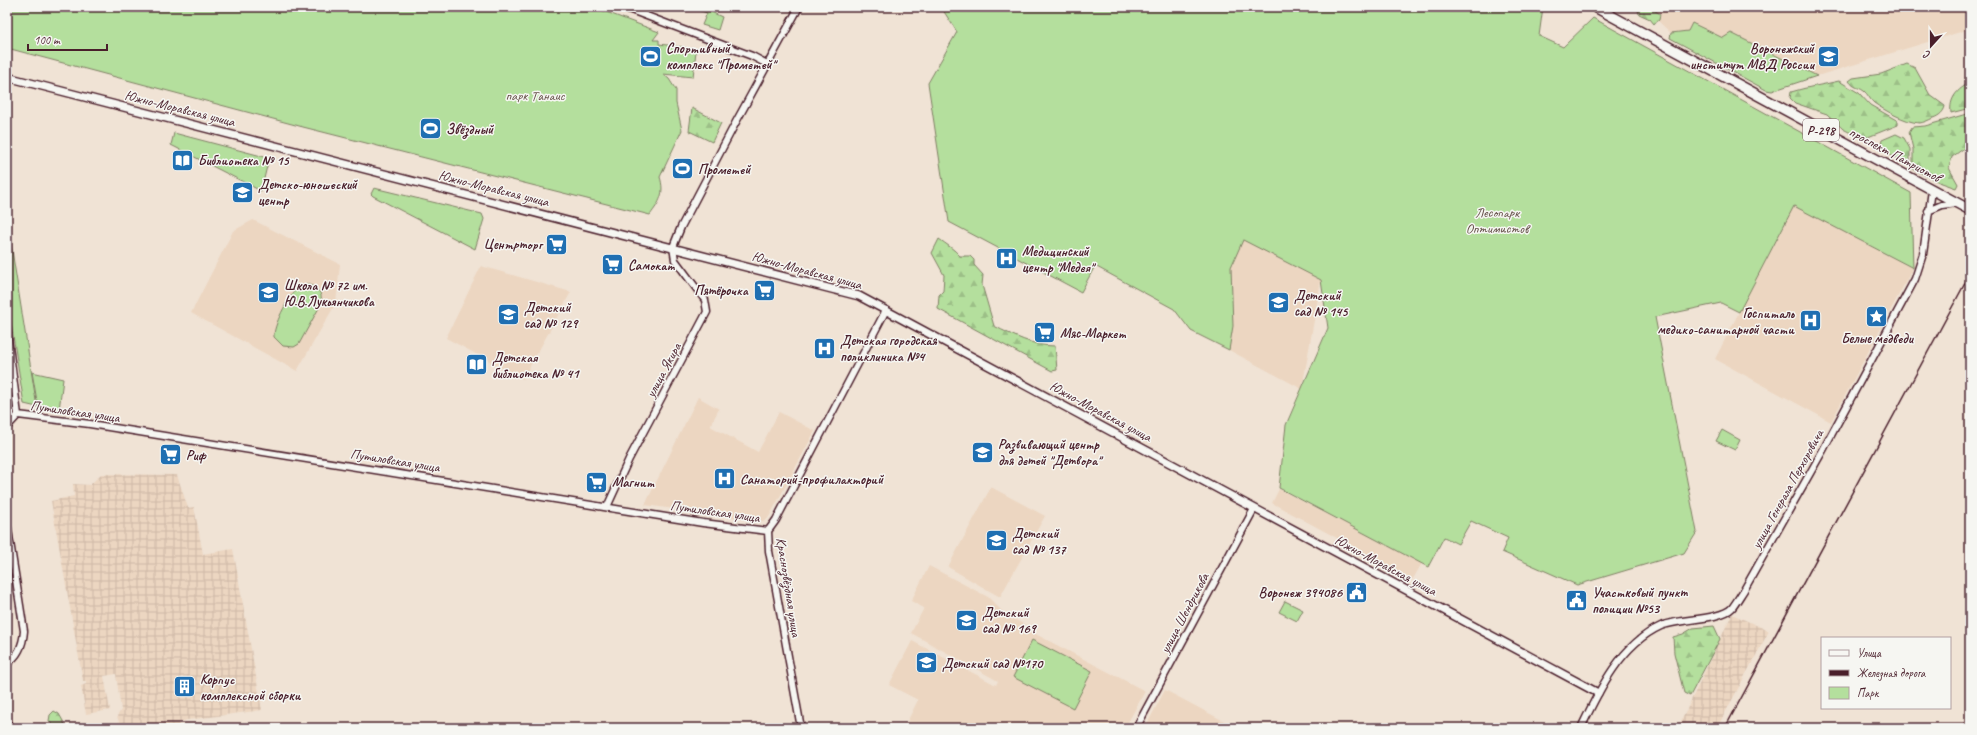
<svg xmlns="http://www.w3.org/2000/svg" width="1977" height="735" viewBox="0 0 1977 735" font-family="Caveat,sans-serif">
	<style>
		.built { fill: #ecd6c1 }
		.industrial { fill: url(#industrial-grid) }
		.forest { fill: url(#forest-firs); stroke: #7f7f64 }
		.park { fill: #b4df9d; stroke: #7f7f64 }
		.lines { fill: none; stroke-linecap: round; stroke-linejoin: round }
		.minor-casing { stroke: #4a1f2b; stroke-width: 9 }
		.major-casing { stroke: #4a1f2b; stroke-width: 10 }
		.highway-casing { stroke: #4a1f2b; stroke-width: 12 }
		.minor { stroke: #f6f6f2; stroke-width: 6 }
		.major { stroke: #f6f6f2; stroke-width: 7 }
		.highway { stroke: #f6f6f2; stroke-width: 9 }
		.rail { stroke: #4a1f2b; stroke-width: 1.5 }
		.labels { text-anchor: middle; stroke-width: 3; stroke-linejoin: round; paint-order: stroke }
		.shield { fill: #f6f6f2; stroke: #7e6067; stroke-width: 1 }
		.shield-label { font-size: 13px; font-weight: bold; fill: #4a1f2b }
		.poi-label { font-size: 14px; font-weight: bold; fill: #4a1f2b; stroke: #f6f6f2; text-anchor: start }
		.park-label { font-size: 14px; fill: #644f48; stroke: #f6f6f2 }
		.street-label { font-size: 14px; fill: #4a1f2b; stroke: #f6f6f2 }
	</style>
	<defs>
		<pattern id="industrial-grid" width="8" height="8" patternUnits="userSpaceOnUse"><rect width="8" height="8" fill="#ecd6c1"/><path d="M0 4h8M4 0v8" fill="none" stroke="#ccb7a6"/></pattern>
		<pattern id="forest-firs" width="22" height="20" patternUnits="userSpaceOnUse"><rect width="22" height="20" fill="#b4df9d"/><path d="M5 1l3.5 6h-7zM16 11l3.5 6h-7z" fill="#9cbf87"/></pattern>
	</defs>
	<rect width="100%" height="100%" fill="#f0e3d5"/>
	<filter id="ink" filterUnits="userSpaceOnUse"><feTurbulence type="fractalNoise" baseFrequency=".025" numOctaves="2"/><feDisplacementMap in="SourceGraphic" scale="8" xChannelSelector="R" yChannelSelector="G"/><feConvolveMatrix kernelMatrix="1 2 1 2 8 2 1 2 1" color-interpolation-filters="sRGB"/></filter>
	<g filter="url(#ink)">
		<path class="built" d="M1649,7H1970V29L1817,76L1738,37L1723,38L1692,23L1688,31L1671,33L1657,20L1660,13Z
			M1794,205L1913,268L1831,422L1715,359Z
			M253,220L340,264L336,303L297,371L191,313L233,231Z
			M1243,239L1321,280L1302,389L1229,350L1233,326L1231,267Z
			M481,266L571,292L523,379L446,338Z
			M698,397L719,409L710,426L758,452L779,412L815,431L769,517L763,521L645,505Z
			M991,487L1045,516L1000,597L948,567Z
			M1279,489L1422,563L1413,579L1272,503Z
			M929,566L988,597L1006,615L1027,626L1026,629L1145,691L1125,728H904L918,700L889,685L912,641L996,685L998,681L911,633L924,608L911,601Z
			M1165,690L1237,728H1145Z"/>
		<path class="industrial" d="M101,474L177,475L188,508L194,507L203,554L233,549L262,710L187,720L179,723V728H121L117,716L121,710L116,674L104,676L110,710L86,714L81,686L86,684V681H83L51,501L74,496L73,484L90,485Z
			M1732,614L1769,631L1717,728H1678Z"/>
		<path class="forest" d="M1637,7C1646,7 1652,8 1660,14L1659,20L1654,24L1650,19L1639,14Z
			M1907,64L1915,68L1930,95L1945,106C1944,112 1939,116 1933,118C1929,120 1923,123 1919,123C1905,122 1884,110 1874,103C1870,100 1868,94 1864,91C1857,86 1855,89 1849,81L1853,78L1881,74Z
			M1839,81L1859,93L1870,105L1898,121V125L1863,139L1843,129L1827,114L1795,103L1790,98L1791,92C1807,87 1822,85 1839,81Z
			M1970,83V108L1951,113C1949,99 1957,89 1970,83Z
			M692,108L721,123L712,142L689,131Z
			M1970,113V144L1952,157L1949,168L1958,184L1956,188L1939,182L1913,169V149L1909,132L1912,127L1925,126Z
			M1896,134L1904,138L1910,149V162L1906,165L1880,148L1882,140Z
			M939,239C946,244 954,249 960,256H970L974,260V265L983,275L982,285L994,326C1014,336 1033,346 1055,346L1057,370L1052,371L938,309L939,295L943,291L944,275L932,253Z
			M1714,626L1720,639L1690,696L1684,693L1674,653L1673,637L1683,634L1693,628Z
			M54,711L59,714L67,728L54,726L49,721L50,715Z"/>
		<path class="park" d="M7,7H593L659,32L653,40H659V44L683,47L696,51L693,77L663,74L669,79L676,90V103L682,130L660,177C665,193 660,202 650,215L303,127L7,48Z
			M699,7H709V11L722,17L718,30L702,25L707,13L698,10Z
			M941,7H1543L1539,36L1563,47L1593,18L1911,193L1913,268L1794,206L1739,312L1721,303L1655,317L1697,532L1684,553L1577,585L1502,552L1508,538L1471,521L1458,544L1444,537L1428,567L1279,488L1286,425L1328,328L1321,280L1243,240L1231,267L1233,326L1229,350L1191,331L1174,309L1095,266L1081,292L949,222L928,83L957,32Z
			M1692,23L1723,38L1731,33L1817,76L1772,91L1766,90L1670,38L1671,33L1688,31Z
			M174,133L269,158L261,191L171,145Z
			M374,188L482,214L484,219L475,249L373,196L371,194Z
			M7,219L37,407L24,404L7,298Z
			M307,284C319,287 324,295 320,306L299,344L294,347L283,346L274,337C273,326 288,298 296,289C299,286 303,285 307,284Z
			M32,372L63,379L59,410L38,407Z
			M1722,430L1740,440L1735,450L1716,441Z
			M1285,601L1303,610L1297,621L1279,612Z
			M1032,640L1092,671L1073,708L1013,677Z"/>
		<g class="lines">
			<defs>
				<path id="minor" d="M623,7L752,56L767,64
					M1928,211L1942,205L1957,203
					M7,331L18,415
					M18,415L90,424L703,523L768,531
					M7,427L18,415
					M607,507L629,459L707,312L705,300L675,260L673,247L681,227L736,122L799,7
					M7,523L24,631C23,644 19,656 7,663
					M7,720L8,728
					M801,728L769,551L768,531L776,520L886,310
					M1136,728L1254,509
					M1581,728C1599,690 1621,644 1661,626C1676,619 1721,620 1732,608C1736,603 1740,596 1744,590L1822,452L1915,279L1923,254L1932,190"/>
				<path id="major" d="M7,77L859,296L1598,693"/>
				<path id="highway" d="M1595,7L1970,210"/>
			</defs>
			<use href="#minor" class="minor-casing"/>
			<use href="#major" class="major-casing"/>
			<use href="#highway" class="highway-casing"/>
			<use href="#minor" class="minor"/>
			<use href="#major" class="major"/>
			<use href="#highway" class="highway"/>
			<path class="rail" d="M1725,728L1970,274"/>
		</g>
	</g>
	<defs>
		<symbol id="stadium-square" viewBox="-11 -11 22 22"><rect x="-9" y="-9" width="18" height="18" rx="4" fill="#1f6fb2" stroke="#f6f6f2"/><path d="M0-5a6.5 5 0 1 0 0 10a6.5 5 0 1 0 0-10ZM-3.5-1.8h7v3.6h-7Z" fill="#fff"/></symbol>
		<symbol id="university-square" viewBox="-11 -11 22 22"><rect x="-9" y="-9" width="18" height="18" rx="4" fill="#1f6fb2" stroke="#f6f6f2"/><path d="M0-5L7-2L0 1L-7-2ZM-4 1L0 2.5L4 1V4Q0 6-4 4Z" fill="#fff"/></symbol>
		<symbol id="library-square" viewBox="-11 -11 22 22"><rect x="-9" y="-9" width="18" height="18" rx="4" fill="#1f6fb2" stroke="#f6f6f2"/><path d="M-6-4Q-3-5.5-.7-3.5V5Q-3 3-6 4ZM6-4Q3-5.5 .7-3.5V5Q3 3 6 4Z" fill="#fff"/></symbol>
		<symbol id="school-square" viewBox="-11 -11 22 22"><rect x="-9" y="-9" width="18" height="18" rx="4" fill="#1f6fb2" stroke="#f6f6f2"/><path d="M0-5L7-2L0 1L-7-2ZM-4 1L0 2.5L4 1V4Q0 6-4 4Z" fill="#fff"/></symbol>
		<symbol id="supermarket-square" viewBox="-11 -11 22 22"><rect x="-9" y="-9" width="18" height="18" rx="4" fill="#1f6fb2" stroke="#f6f6f2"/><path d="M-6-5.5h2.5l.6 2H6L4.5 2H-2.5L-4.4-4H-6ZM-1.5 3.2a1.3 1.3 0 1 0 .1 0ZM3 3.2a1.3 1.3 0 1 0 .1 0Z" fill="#fff"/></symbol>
		<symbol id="hospital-square" viewBox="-11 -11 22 22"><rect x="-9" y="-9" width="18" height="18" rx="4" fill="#1f6fb2" stroke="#f6f6f2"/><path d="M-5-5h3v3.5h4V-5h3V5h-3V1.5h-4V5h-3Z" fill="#fff"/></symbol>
		<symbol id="sight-square" viewBox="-11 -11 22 22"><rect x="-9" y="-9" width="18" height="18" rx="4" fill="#1f6fb2" stroke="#f6f6f2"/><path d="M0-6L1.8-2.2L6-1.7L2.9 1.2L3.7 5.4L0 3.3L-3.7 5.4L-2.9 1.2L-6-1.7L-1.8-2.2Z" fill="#fff"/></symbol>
		<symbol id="civic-square" viewBox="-11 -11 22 22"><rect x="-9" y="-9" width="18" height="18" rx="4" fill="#1f6fb2" stroke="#f6f6f2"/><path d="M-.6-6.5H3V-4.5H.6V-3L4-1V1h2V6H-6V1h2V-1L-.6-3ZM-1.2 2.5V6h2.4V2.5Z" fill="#fff"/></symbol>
		<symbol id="building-square" viewBox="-11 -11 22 22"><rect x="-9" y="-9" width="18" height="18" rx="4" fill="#1f6fb2" stroke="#f6f6f2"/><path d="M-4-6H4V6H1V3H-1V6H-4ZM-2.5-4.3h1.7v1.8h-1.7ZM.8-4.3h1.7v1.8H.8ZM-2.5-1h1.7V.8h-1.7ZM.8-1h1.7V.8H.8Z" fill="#fff"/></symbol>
	</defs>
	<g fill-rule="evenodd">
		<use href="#stadium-square" x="638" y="44" width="25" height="25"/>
		<use href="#university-square" x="1816" y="44" width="25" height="25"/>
		<use href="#stadium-square" x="418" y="116" width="25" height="25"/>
		<use href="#library-square" x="170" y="148" width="25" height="25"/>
		<use href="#stadium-square" x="670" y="156" width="25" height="25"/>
		<use href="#school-square" x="230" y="180" width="25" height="25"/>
		<use href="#supermarket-square" x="544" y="232" width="25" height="25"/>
		<use href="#hospital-square" x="994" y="246" width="25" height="25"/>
		<use href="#supermarket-square" x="600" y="252" width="25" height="25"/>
		<use href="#supermarket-square" x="752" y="278" width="25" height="25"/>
		<use href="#school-square" x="256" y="280" width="25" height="25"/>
		<use href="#school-square" x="1266" y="290" width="25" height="25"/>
		<use href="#school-square" x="496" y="302" width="25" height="25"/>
		<use href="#sight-square" x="1864" y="304" width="25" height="25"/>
		<use href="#hospital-square" x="1798" y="308" width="25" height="25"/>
		<use href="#supermarket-square" x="1032" y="320" width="25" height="25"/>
		<use href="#hospital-square" x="812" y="336" width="25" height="25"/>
		<use href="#library-square" x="464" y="352" width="25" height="25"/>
		<use href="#school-square" x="970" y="440" width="25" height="25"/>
		<use href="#supermarket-square" x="158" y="442" width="25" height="25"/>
		<use href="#hospital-square" x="712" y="466" width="25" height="25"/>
		<use href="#supermarket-square" x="584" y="470" width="25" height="25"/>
		<use href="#school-square" x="984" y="528" width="25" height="25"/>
		<use href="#civic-square" x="1344" y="580" width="25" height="25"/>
		<use href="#civic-square" x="1564" y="588" width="25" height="25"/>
		<use href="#school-square" x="954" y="608" width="25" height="25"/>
		<use href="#school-square" x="914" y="650" width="25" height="25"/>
		<use href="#building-square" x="172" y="674" width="25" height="25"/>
	</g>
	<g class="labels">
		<rect class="shield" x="1803" y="119" width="36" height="22" rx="3"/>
		<g class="shield-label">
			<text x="1821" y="135">Р-298</text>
		</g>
		<g class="poi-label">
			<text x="666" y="53">Спортивный<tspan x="666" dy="16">комплекс "Прометей"</tspan></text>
			<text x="1814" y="53" text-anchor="end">Воронежский<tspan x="1814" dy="16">институт МВД России</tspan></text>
			<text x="446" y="134">Звёздный</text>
			<text x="198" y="165">Библиотека № 15</text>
			<text x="698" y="174">Прометей</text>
			<text x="258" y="189">Детско-юношеский<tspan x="258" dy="16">центр</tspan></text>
			<text x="542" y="249" text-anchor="end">Центрторг</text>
			<text x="1022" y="256">Медицинский<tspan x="1022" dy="16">центр "Медея"</tspan></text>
			<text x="628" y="270">Самокат</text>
			<text x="284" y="290">Школа № 72 им.<tspan x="284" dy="16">Ю.В.Лукьянчикова</tspan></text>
			<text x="748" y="295" text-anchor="end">Пятёрочка</text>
			<text x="1294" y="300">Детский<tspan x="1294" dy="16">сад № 145</tspan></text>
			<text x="524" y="312">Детский<tspan x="524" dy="16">сад № 129</tspan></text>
			<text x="1794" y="318" text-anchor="end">Госпиталь<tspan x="1794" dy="16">медико-санитарной части</tspan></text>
			<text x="1060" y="338">Мяс-Маркет</text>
			<text x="1877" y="343" text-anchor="middle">Белые медведи</text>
			<text x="840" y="345">Детская городская<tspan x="840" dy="16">поликлиника №4</tspan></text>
			<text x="492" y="362">Детская<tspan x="492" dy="16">библиотека № 41</tspan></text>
			<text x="998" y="449">Развивающий центр<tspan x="998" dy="16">для детей "Детвора"</tspan></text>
			<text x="186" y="460">Риф</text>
			<text x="740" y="484">Cанаторий-профилакторий</text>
			<text x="612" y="487">Магнит</text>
			<text x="1012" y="538">Детский<tspan x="1012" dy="16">сад № 137</tspan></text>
			<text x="1342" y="597" text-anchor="end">Воронеж 394086</text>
			<text x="1592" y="597">Участковый пункт<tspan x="1592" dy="16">полиции №53</tspan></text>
			<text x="982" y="617">Детский<tspan x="982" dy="16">сад № 169</tspan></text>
			<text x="942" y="668">Детский сад №170</text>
			<text x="200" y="684">Корпус<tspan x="200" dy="16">комплексной сборки</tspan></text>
		</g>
		<g class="park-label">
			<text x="535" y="100">парк Танаис</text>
			<text x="1497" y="217">Лесопарк<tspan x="1497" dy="16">Оптимистов</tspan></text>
		</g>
		<g class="street-label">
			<text transform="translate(180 108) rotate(14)" y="5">Южно-Моравская улица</text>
			<text transform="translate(1895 154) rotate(28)" y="5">проспект Патриотов</text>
			<text transform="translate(494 188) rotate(14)" y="5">Южно-Моравская улица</text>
			<text transform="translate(807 270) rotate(15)" y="5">Южно-Моравская улица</text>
			<text transform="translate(663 370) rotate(-62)" y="5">улица Якира</text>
			<text transform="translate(75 411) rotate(8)" y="5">Путиловская улица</text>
			<text transform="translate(1101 411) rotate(28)" y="5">Южно-Моравская улица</text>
			<text transform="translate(395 460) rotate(9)" y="5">Путиловская улица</text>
			<text transform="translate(1787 489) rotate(-61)" y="5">улица Генерала Перхоровича</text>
			<text transform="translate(715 511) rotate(8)" y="5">Путиловская улица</text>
			<text transform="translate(1386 565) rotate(28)" y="5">Южно-Моравская улица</text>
			<text transform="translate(789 587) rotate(81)" y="5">Краснозвёздная улица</text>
			<text transform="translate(1184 613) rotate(-62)" y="5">улица Шендрикова</text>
		</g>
	</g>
	<rect width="1977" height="735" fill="none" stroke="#f6f6f2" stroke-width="24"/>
	<rect x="12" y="12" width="1953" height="711" fill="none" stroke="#4a1f2b" stroke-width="1.5" filter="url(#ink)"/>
	<rect x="1821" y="637" width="130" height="72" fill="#f6f6f2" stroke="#b1a0a2"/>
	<rect x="1829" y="650" width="20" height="6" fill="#f6f6f2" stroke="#b1a0a2"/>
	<text x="1857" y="657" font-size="12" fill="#4a1f2b">Улица</text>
	<rect x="1829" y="670" width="20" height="6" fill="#4a1f2b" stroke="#b1a0a2"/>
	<text x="1857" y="677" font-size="12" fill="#4a1f2b">Железная дорога</text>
	<rect x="1829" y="687" width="20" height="12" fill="#b4df9d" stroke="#b1a0a2"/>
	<text x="1857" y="697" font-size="12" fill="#4a1f2b">Парк</text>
	<g transform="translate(1931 46) rotate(201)" stroke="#f6f6f2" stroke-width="3" paint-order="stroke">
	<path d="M0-3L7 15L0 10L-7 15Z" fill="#4a1f2b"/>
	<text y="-6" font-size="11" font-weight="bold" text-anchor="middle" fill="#4a1f2b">С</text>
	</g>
	<path d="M28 44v6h79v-6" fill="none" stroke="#4a1f2b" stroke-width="2"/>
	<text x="34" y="44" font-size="12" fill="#4a1f2b" stroke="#f6f6f2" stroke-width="3" paint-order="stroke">100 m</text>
</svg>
